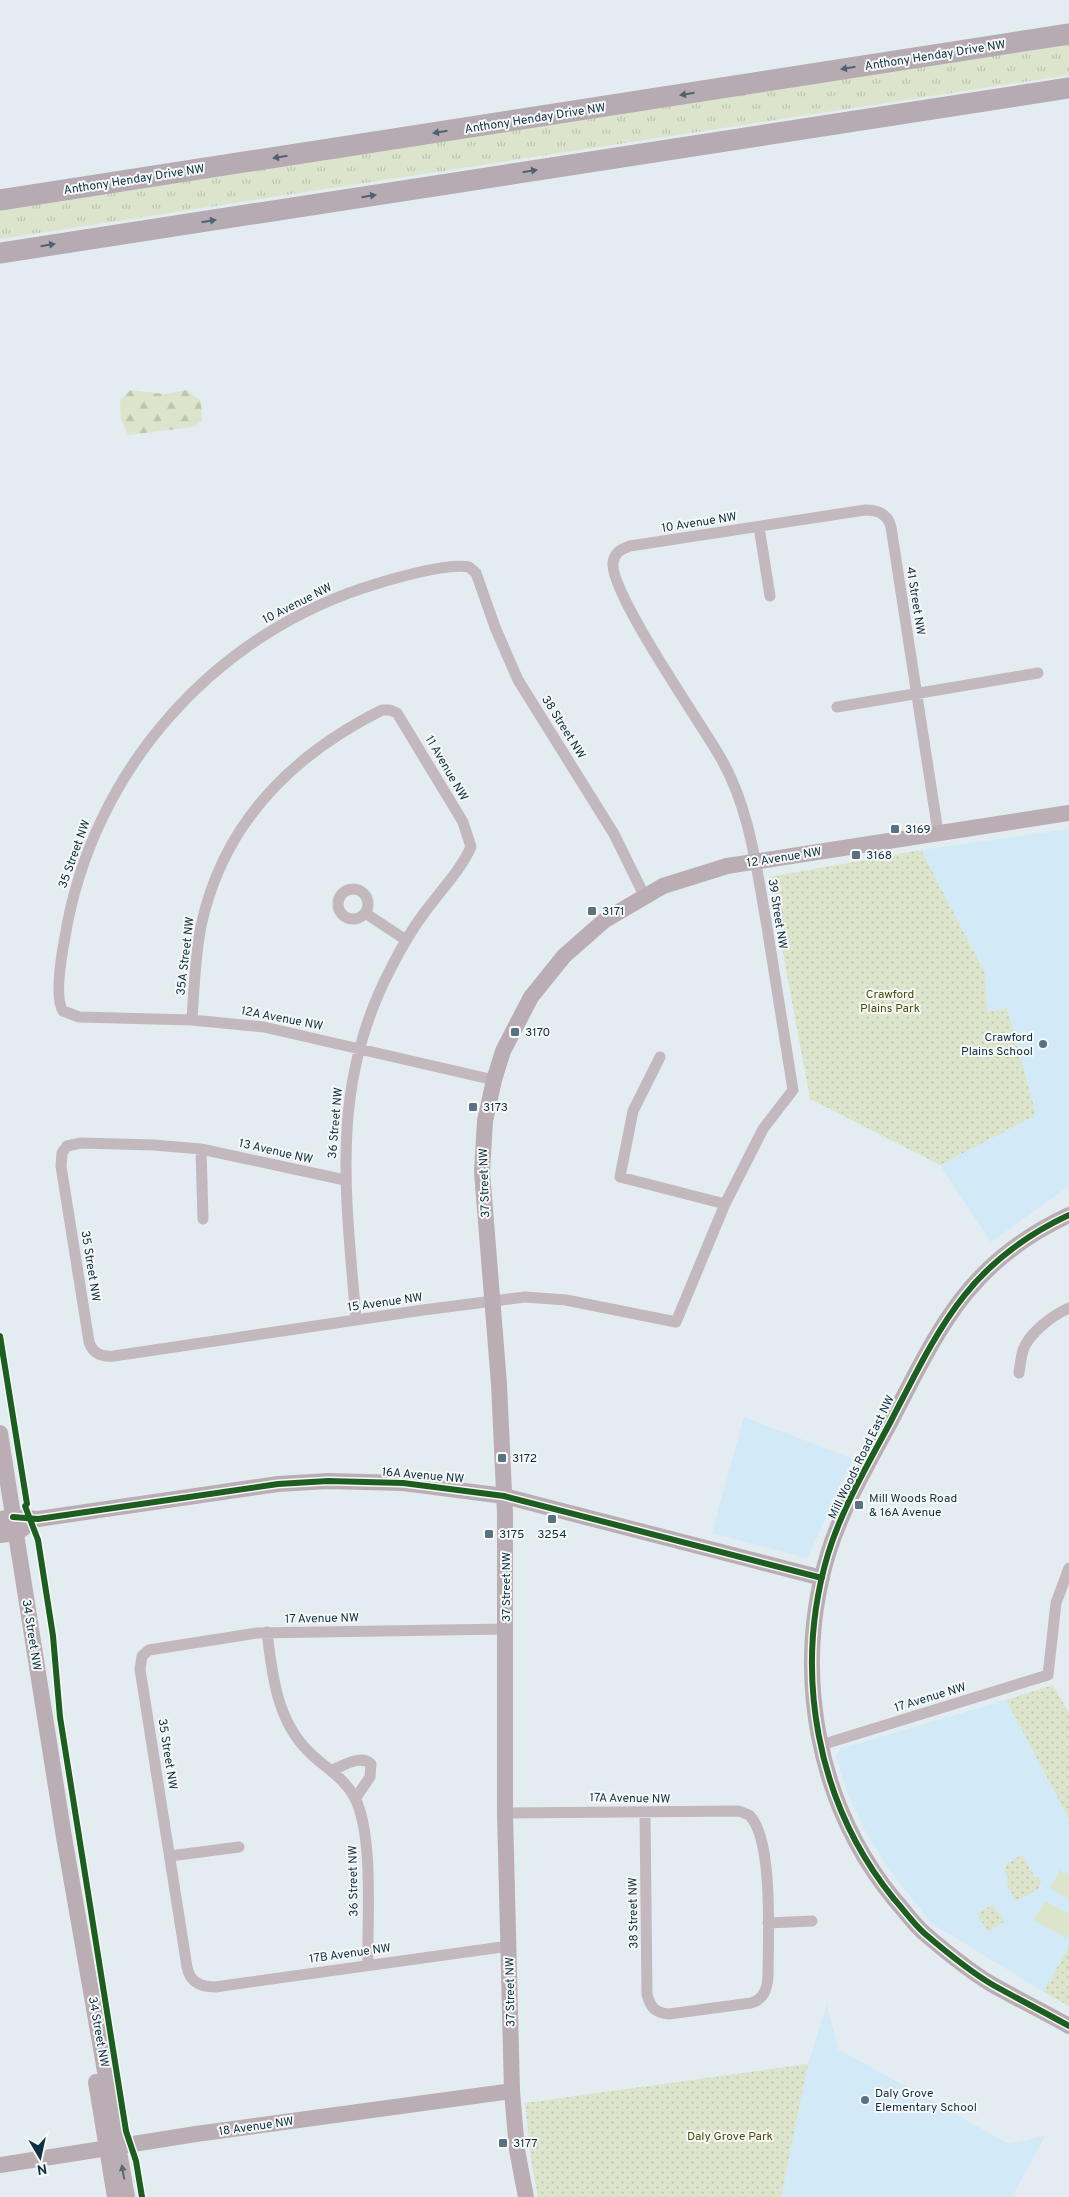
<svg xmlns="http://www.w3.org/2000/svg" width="1069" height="2197" viewBox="0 0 1069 2197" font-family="Overpass,sans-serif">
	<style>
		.built { fill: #d2e9f7 }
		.grass { fill: url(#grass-tufts) }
		.forest { fill: url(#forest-firs) }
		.park { fill: url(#park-dots) }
		.garden { fill: #dce5cb }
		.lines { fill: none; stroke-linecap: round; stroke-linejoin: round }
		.street { stroke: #c3b8bd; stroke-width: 11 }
		.secondary { stroke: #baaeb4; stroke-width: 16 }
		.highway { stroke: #b6abb2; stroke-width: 21 }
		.cycleway-casing { stroke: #f7f7f7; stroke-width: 9 }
		.cycleway { stroke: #1b5e20; stroke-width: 6 }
		.oneway { fill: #506270 }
		.oneway2 { fill: #5a6976 }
		.poi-dot { fill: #577281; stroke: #f7f7f7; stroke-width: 2 }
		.labels { text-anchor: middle; stroke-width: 4; stroke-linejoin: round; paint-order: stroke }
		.street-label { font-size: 12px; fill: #0c3144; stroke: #f7f7f7 }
		.poi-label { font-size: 12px; fill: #0c3144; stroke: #f7f7f7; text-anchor: start }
		.park-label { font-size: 12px; fill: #4a5007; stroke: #f7f7f7 }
	</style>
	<defs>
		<pattern id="grass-tufts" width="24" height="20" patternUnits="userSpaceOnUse" patternTransform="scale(1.25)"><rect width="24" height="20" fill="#dce5cb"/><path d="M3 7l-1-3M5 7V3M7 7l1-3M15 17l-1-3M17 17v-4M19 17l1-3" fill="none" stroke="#bcc5b0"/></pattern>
		<pattern id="forest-firs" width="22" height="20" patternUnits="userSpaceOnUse" patternTransform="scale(1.25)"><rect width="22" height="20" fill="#dce5cb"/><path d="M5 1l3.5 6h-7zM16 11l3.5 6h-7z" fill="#bcc5b0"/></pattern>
		<pattern id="park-dots" width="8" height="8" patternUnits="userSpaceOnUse" patternTransform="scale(1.25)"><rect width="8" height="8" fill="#dce5cb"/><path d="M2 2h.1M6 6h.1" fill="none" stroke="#bcc5b0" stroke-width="1.8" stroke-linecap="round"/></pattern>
	</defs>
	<rect width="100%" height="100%" fill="#e3ecf1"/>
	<path class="built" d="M1069,829V1186L991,1242L940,1165L1036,1115L1007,1009L987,1012L985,973L921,850Z
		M744,1417L853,1459L807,1558L712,1533Z
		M1006,1700L1069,1819V1946L1044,1992L931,1923L888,1868L864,1829L847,1792L836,1757L840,1749Z
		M827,2004L838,2049L1009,2144L1045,2136L1012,2197H781L808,2064Z"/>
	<path class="grass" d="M1069,43V75L0,239V209Z"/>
	<path class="forest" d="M131,390L164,394L187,390L201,401L202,421L193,427L128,435L121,420L120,400Z"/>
	<path class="park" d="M921,850L985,973L987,1012L1007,1008L1036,1115L940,1165L810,1099L769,877Z
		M1053,1685L1069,1713V1819L1006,1700Z
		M1022,1855L1035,1877L1042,1879L1038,1889L1016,1901L1007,1885L1008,1878L1004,1870L1007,1863Z
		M992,1905L1005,1921L988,1932L977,1914Z
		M1069,1946V2006L1044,1992Z
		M808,2064L781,2197H538L531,2159L525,2103Z"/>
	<path class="garden" d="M1060,1870L1069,1875V1899L1050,1888Z
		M1045,1901L1069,1914V1932L1066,1938L1034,1920Z"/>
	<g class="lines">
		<path class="street" d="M759,527L770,596
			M837,707L1038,673
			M338 904a15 15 0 1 1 30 0a15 15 0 1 1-30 0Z
			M365,913L406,940
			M192,1020C194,988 195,957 201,926C223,824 292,755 382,710H390L397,713L463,822L471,847C460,871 441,890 425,912C411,930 400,950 390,970C329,1087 346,1195 356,1320
			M660,1057L633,1111L620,1177L725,1204
			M494,1080L264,1027L192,1020L79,1017L63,1011C54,998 62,953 65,937C92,770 215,632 376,584C398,577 448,563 469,567L476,573L495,627L518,680L614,834L644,895
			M201,1149L203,1219
			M345,1180L201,1149L154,1145L81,1143L67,1146L62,1153L61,1166L89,1342C93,1354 102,1357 114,1356L423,1310L525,1297L566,1300L676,1322L725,1204L763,1129L793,1090C784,1034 775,977 766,921C756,865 749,805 719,755C700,722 610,593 613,563C614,553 621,549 630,546L865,510C878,510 888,514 891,527L938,832
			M1019,1373C1020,1366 1021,1357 1023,1350C1029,1333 1053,1315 1069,1308
			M506,1629L257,1633L149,1650L142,1656L140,1669L187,1967C190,1982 200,1987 215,1987L509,1946
			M267,1632C272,1675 277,1721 309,1752C325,1768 344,1777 355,1798C374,1837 367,1919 368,1964
			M821,1745L1048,1675L1056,1603L1069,1568
			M332,1770C343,1766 360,1754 371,1764L370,1777L355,1799
			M505,1813L739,1811L749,1815C774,1838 768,1942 768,1977C767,1989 764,1999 751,2003L669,2014C655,2013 650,2007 647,1994L645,1813
			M170,1856L239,1847
			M768,1923L812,1921"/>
		<path class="secondary" d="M1069,1215C968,1262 939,1328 891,1421C868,1464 842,1508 828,1554C793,1672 816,1803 894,1899C904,1910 913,1923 924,1933C945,1951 969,1971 993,1985C1018,1999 1044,2012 1069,2026
			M0,1433L64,1837L127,2197
			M0,1519L13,1517L38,1519L278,1484L328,1481L403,1483L504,1496L822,1578
			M0,1535L16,1533L25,1527
			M96,2082L115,2197
			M0,2165L196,2134L512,2091
			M526,2197L517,2150L512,2091L505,1813V1514L499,1384L482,1172L485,1121L494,1080L503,1051L531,997L564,956L605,920L663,886L727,866L1069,813"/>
		<path class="highway" d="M0,200L1069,34
			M0,253L1069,88"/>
		<defs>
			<path id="cycleway" d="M1069,1215C968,1262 939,1328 891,1421C868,1464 842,1508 828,1554C793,1672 816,1803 894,1899C904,1910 913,1923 924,1933C945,1951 969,1971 993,1985C1018,1999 1044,2012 1069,2026
				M0,1336L27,1504L25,1506L38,1540L53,1636L60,1717L126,2131L136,2161L142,2197
				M13,1517L38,1519L278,1484L328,1481L403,1483L504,1496L822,1578"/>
		</defs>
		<use href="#cycleway" class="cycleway-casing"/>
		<use href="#cycleway" class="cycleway"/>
	</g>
	<defs><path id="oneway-solid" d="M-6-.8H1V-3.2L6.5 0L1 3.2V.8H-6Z" transform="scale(1.25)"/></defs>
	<g class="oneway">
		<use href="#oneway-solid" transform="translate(848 68) rotate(171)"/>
		<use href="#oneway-solid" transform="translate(687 94) rotate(171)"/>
		<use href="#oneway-solid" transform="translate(440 132) rotate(171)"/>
		<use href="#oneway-solid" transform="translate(280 157) rotate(171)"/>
		<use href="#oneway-solid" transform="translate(530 171) rotate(-9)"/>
		<use href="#oneway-solid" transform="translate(369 196) rotate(-9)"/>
		<use href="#oneway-solid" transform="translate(209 221) rotate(-9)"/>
		<use href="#oneway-solid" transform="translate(48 245) rotate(-9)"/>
	</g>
	<use class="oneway2" href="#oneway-solid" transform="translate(123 2172) rotate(-100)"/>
	<g class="poi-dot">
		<rect x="890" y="824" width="10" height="10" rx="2.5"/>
		<rect x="851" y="850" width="10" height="10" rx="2.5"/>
		<rect x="587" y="906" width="10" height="10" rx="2.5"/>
		<rect x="510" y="1027" width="10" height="10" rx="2.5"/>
		<circle cx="1043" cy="1044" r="5"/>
		<rect x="468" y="1102" width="10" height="10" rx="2.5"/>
		<rect x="497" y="1453" width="10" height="10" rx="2.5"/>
		<rect x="854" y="1500" width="10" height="10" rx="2.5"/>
		<rect x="547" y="1514" width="10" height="10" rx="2.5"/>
		<rect x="484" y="1529" width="10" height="10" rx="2.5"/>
		<circle cx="865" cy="2100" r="5"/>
		<rect x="498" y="2138" width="10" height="10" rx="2.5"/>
	</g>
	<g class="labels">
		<g class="street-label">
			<text transform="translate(935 55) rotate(-9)" y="4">Anthony Henday Drive NW</text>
			<text transform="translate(535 118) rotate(-9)" y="4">Anthony Henday Drive NW</text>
			<text transform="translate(134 179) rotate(-9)" y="4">Anthony Henday Drive NW</text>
			<text transform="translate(699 522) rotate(-9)" y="4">10 Avenue NW</text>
			<text transform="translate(916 601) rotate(81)" y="4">41 Street NW</text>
			<text transform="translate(297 603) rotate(-27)" y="4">10 Avenue NW</text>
			<text transform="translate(564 727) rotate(58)" y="4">38 Street NW</text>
			<text transform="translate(447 768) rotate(60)" y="4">11 Avenue NW</text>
			<text transform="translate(74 854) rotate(-70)" y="4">35 Street NW</text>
			<text transform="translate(784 857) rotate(-9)" y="4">12 Avenue NW</text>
			<text transform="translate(778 914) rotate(81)" y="4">39 Street NW</text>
			<text transform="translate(185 956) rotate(-83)" y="4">35A Street NW</text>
			<text transform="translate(282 1018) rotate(11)" y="4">12A Avenue NW</text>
			<text transform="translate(335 1123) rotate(-85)" y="4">36 Street NW</text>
			<text transform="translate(276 1151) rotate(13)" y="4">13 Avenue NW</text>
			<text transform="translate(484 1183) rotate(-92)" y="4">37 Street NW</text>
			<text transform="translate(91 1266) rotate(81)" y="4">35 Street NW</text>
			<text transform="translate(385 1302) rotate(-8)" y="4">15 Avenue NW</text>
			<text transform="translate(861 1457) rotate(-64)" y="4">Mill Woods Road East NW</text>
			<text transform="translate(423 1475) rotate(5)" y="4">16A Avenue NW</text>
			<text transform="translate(506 1587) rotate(-90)" y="4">37 Street NW</text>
			<text transform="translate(322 1618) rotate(-1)" y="4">17 Avenue NW</text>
			<text transform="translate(32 1635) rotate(81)" y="4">34 Street NW</text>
			<text transform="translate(930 1697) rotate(-17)" y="4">17 Avenue NW</text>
			<text transform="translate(168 1754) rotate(81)" y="4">35 Street NW</text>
			<text transform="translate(630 1798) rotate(1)" y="4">17A Avenue NW</text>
			<text transform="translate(353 1881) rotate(-91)" y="4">36 Street NW</text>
			<text transform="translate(633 1913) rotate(-91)" y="4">38 Street NW</text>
			<text transform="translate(350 1953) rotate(-8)" y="4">17B Avenue NW</text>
			<text transform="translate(510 1992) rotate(-91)" y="4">37 Street NW</text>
			<text transform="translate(99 2032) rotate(80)" y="4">34 Street NW</text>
			<text transform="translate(256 2126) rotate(-8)" y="4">18 Avenue NW</text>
		</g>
		<g class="poi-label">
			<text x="905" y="833">3169</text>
			<text x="866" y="859">3168</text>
			<text x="602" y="915">3171</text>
			<text x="525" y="1036">3170</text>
			<text x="1033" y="1041" text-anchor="end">Crawford<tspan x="1033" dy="14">Plains School</tspan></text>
			<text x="483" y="1111">3173</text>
			<text x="512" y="1462">3172</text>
			<text x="869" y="1502">Mill Woods Road<tspan x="869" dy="14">&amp; 16A Avenue</tspan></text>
			<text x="499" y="1538">3175</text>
			<text x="552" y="1538" text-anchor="middle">3254</text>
			<text x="875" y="2097">Daly Grove<tspan x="875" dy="14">Elementary School</tspan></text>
			<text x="513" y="2147">3177</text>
		</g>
		<g class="park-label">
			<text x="890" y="998">Crawford<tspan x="890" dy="14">Plains Park</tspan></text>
			<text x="730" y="2140">Daly Grove Park</text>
		</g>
	</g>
	<g transform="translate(40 2157) rotate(171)" stroke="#f7f7f7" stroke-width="4" paint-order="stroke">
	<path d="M0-4L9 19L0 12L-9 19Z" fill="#0c3144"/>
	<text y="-8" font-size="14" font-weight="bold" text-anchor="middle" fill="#0c3144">N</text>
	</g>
</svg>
